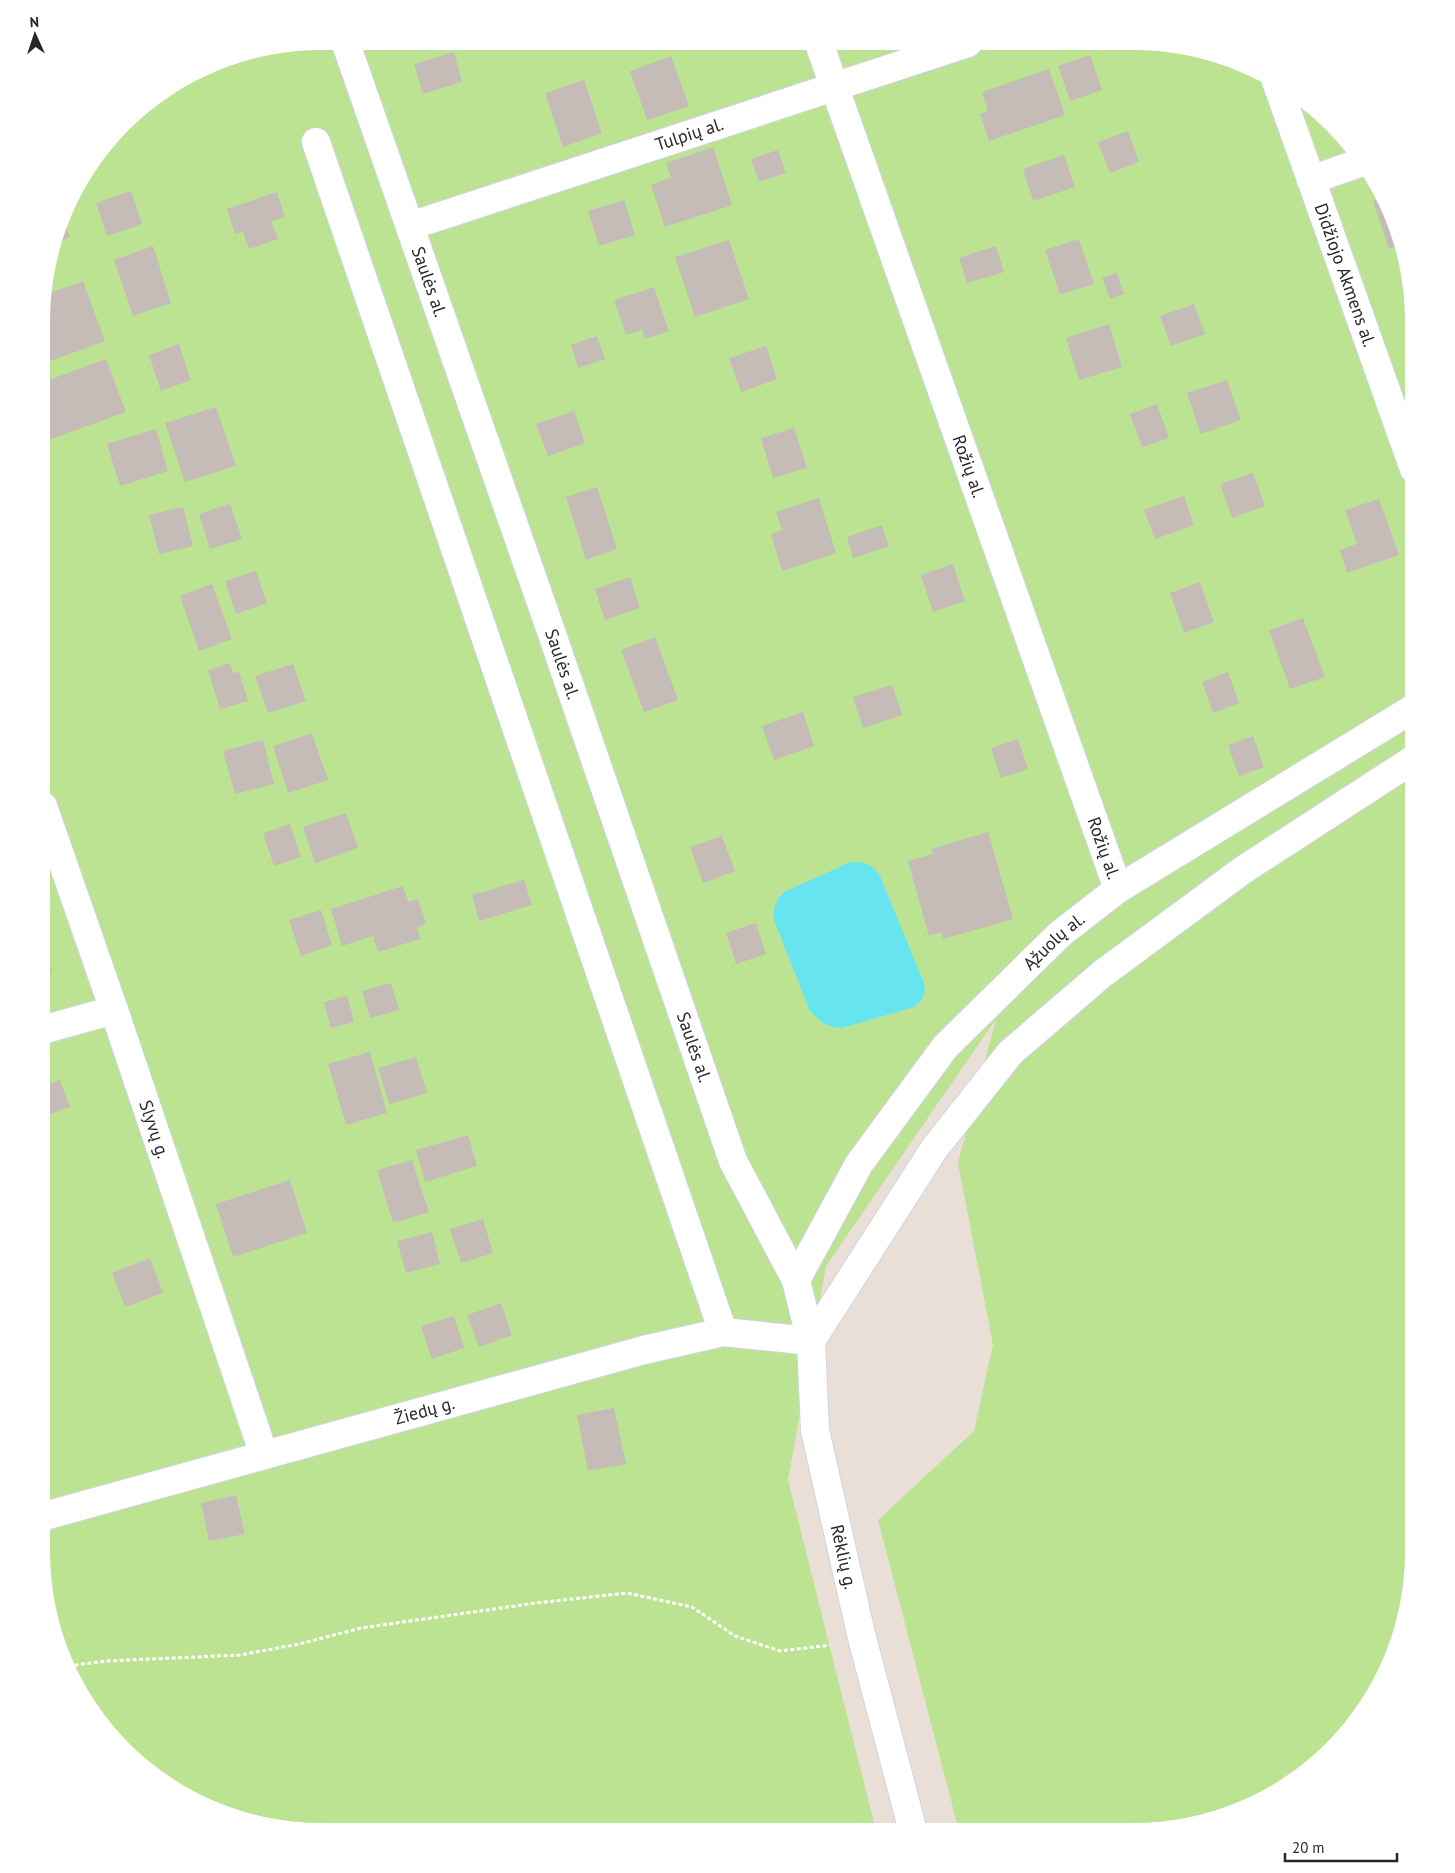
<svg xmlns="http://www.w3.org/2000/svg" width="1455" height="1873" viewBox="0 0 1455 1873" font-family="'PT Sans',sans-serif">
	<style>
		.green { fill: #bce392 }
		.water { fill: #66e4f0 }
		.building { fill: #c5bcb7 }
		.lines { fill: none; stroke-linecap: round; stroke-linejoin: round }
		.minor-casing { stroke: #cdd4e1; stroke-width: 30 }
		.path { stroke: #fff; stroke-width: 3; stroke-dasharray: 4 2.5; stroke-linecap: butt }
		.minor { stroke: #fff; stroke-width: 28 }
		.labels { text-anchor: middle; stroke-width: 5; stroke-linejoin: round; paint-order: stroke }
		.street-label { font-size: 18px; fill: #272727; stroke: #fff }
	</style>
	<rect width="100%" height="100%" fill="#eadfd7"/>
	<path class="green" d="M321,41L1171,44L1241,62L1290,89L1344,136L1376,181L1404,248L1414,321L1413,1570L1404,1625L1376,1692L1332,1750L1274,1794L1207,1822L1152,1831H959L878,1520L974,1431L993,1345L958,1163L996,1019L826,1266L788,1480L876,1831H302L231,1817L166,1785L123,1750L79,1692L51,1625L41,1552L44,284L79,181L137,110L231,56Z"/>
	<path class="water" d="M851,862C867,862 871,864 880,876L924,983C926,995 923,1000 914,1007L842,1028C827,1027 820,1022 810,1011L774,920C773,908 776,900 784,892Z"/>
	<path class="building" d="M454,52L462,82L423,94L414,64Z
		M1090,55L1102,90L1070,101L1058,66Z
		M671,56L689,106L647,120L630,71Z
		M1049,69L1065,115L989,141L980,114L988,111L982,92Z
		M584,80L602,133L563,147L545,93Z
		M1128,131L1139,162L1110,173L1098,142Z
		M713,147L732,205L665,227L651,185L671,178L666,163Z
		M778,150L786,173L759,182L751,159Z
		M1064,155L1075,187L1033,201L1023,169Z
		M131,191L142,224L107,236L96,203Z
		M277,192L285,217L271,221L278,239L249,249L243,232L235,234L227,209Z
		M1383,198L1403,244L1389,249L1373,201Z
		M624,200L635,235L599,246L588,211Z
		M64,223L70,237L58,242Z
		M1079,239L1094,284L1060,294L1045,250Z
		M729,240L749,299L695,317L675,257Z
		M153,246L171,303L133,316L114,260Z
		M996,246L1004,272L967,283L959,258Z
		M1117,273L1124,294L1110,299L1102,278Z
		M83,281L105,341L48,362L44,350V295Z
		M654,287L669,331L645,339L642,330L626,335L614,300Z
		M1194,304L1205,334L1171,346L1160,316Z
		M1109,324L1122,367L1079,380L1066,338Z
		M597,336L605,359L578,368L571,345Z
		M179,344L191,380L161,391L149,355Z
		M766,346L777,379L741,392L729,358Z
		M106,359L126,412L43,442V382Z
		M1227,380L1241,420L1201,434L1187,393Z
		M1157,404L1169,438L1142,447L1130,414Z
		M216,407L236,466L185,482L165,423Z
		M574,411L585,443L548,456L536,424Z
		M794,428L807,468L773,478L761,438Z
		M156,429L168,471L120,486L107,444Z
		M1253,473L1265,506L1232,518L1220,484Z
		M597,487L617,549L586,560L566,497Z
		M1184,496L1194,525L1155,539L1144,510Z
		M819,498L836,553L782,571L771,534L782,530L776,512Z
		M1379,499L1399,555L1347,573L1340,550L1357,544L1345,510Z
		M230,504L242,539L210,549L199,514Z
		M183,507L193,546L159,554L149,515Z
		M882,525L889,546L853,558L847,537Z
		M953,564L965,601L933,612L921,575Z
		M256,571L267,603L236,614L225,581Z
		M630,577L640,608L605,620L595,589Z
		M1200,582L1214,622L1184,633L1170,593Z
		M212,584L232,639L199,651L180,596Z
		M1303,618L1325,677L1290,689L1269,630Z
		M655,637L678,700L644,712L621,650Z
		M230,663L233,673L239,672L248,701L220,709L208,670Z
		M293,664L306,701L268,713L255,676Z
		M1228,672L1239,703L1213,713L1202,682Z
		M892,685L902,715L863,728L853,697Z
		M803,712L814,746L774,760L762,726Z
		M312,733L328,780L288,793L273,746Z
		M1253,736L1264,767L1239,776L1228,745Z
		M1018,739L1028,769L1001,778L991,748Z
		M263,740L274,784L235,794L223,751Z
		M346,813L358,848L315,863L303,827Z
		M290,824L301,857L274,866L263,833Z
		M988,832L1013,919L943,939L941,932L929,936L908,861L933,854L931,849Z
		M722,836L735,871L703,883L690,847Z
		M524,880L532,905L479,921L472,895Z
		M403,886L408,902L418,899L426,924L417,927L420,939L378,952L373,936L342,946L331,909Z
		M321,910L332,945L301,956L289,920Z
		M756,923L766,954L736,964L726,933Z
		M42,944L52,972L42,975Z
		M391,983L399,1010L370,1018L362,991Z
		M347,996L354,1022L331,1028L324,1002Z
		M370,1052L387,1113L346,1125L328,1064Z
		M416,1057L427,1093L389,1104L378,1068Z
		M60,1080L70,1107L45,1116L42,1109V1086Z
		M468,1135L477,1166L425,1182L416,1150Z
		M412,1160L429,1212L393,1223L377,1170Z
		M290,1180L307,1233L233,1257L216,1204Z
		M483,1219L493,1253L461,1263L450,1229Z
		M432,1232L440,1264L406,1273L397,1241Z
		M150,1258L163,1293L125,1307L112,1273Z
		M501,1303L512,1335L479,1347L467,1315Z
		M454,1316L464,1348L432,1359L421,1326Z
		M614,1408L626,1464L588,1471L577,1415Z
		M236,1495L245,1534L209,1541L201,1503Z"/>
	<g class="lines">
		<defs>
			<g id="minor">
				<path id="s1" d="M345,41L552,634L733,1161L796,1280L811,1341L815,1430L861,1634L913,1831"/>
				<path id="s2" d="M819,43L1118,889"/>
				<path id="s3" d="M1276,81L1414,469"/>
				<path d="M316,142L723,1332"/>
				<path d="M1311,180L1362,162"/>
				<path id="s4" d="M410,226L968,43"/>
				<path id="s5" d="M43,806L114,1010L264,1455"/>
				<path d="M42,1030L114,1010"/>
				<path id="s6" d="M796,1280L859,1164L945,1047L1060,934L1118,889L1414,708"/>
				<path id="s7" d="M41,1517L644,1350L723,1332L811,1341L934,1149L1010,1053L1102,974L1243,870L1414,759"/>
			</g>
		</defs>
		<use href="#minor" class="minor-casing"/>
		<path class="path" d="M68,1666L106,1661L240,1655L299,1644L361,1628L536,1603L627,1593L692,1607L735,1636L780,1651L830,1645"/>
		<use href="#minor" class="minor"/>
	</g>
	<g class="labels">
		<g class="street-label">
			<text dy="6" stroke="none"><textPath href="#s4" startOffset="294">Tulpių al.</textPath></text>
			<text dy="6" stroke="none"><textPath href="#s3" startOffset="206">Didžiojo Akmens al.</textPath></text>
			<text dy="6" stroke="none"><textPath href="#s1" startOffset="255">Saulės al.</textPath></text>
			<text dy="6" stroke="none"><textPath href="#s2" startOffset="449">Rožių al.</textPath></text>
			<text dy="6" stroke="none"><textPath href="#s1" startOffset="660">Saulės al.</textPath></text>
			<text dy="6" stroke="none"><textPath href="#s2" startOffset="854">Rožių al.</textPath></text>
			<text dy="6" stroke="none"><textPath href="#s6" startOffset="429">Ąžuolų al.</textPath></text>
			<text dy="6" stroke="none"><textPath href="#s1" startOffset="1065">Saulės al.</textPath></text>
			<text dy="6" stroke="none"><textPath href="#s5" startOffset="342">Slyvų g.</textPath></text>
			<text dy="6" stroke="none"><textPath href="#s7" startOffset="398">Žiedų g.</textPath></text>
			<text dy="6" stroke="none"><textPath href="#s1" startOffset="1602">Rėklių g.</textPath></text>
		</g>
	</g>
	<path d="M0 0H1455V1873H0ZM321 50H1134A271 271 0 0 1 1405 321V1552A271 271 0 0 1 1134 1823H321A271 271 0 0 1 50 1552V321A271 271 0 0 1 321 50Z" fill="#fff" fill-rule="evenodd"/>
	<g transform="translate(35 35) rotate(357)" stroke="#ffffff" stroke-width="4" paint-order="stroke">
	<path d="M0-4L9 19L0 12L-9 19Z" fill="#272727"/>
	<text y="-8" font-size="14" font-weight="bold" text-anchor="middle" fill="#272727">N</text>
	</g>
	<path d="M1285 1853v8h112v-8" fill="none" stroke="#272727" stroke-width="2.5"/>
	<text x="1292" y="1853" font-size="15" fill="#272727" stroke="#ffffff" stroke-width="4" paint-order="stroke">20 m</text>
</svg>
